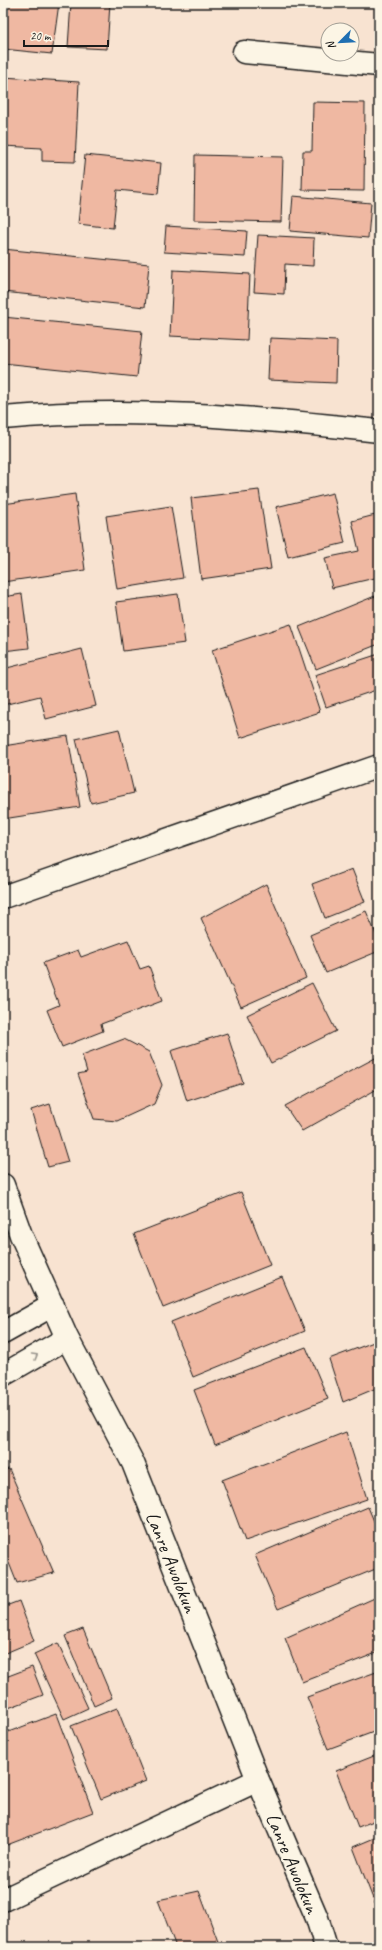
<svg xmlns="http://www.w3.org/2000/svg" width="382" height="1950" viewBox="0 0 382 1950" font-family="Caveat,sans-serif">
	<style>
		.building { fill: #efb8a2; stroke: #1c1c1c }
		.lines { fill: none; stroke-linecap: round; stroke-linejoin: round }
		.minor-casing { stroke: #1c1c1c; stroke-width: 25 }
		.minor { stroke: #fcf5e5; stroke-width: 22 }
		.oneway { stroke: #97938b }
		.labels { text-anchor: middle; stroke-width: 4; stroke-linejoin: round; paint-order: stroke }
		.street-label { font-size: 20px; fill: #1c1c1c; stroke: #fcf5e5 }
	</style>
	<rect width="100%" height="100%" fill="#f8e3d1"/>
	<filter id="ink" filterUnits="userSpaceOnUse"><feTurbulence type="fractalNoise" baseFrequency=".025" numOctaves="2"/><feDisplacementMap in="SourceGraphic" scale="8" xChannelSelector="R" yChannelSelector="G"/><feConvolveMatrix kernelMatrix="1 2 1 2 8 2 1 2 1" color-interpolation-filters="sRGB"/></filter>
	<g filter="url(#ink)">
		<path class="building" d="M3,3H59L52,54L3,49Z
			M71,3H110L107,49L68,47Z
			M3,77L79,82L75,162L42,161V148L3,146Z
			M313,102L365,103L364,191L302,190L303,151H312Z
			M85,155L161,163L158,194L117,190L113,228L78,224Z
			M195,155L283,157L281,222L194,220Z
			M293,196L371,203L368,238L290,231Z
			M166,226L247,231L245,257L164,252Z
			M258,235L314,238L313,266L285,264L284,294L254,292Z
			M3,249L149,264L145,307L3,292Z
			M173,270L250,274L247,340L170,336Z
			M3,317L142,331L137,377L3,363Z
			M270,338L337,341L336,383L268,380Z
			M259,490L271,569L201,579L191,498Z
			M333,493L345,543L288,557L276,507Z
			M75,494L85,570L3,582V504Z
			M171,506L183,578L117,589L106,516Z
			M379,514V577L332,588L325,558L359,551L352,521Z
			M22,594L29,648L3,651V597Z
			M178,594L185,643L123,651L116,602Z
			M375,596L379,606V644L316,669L299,627Z
			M291,624L320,712L240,738L212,650Z
			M82,649L96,706L46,719L40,696L3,705V669Z
			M379,654V689L326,707L315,675Z
			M119,729L134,793L91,803L76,739Z
			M68,736L80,807L3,819V746Z
			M352,869L365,902L325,918L312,884Z
			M266,884L306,978L241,1007L201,918Z
			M366,911L379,941V951L326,973L310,935Z
			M128,940L140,969L149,966L162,1001L101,1024L103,1031L62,1047L47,1010L59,1005L43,963L78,950L81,957Z
			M312,983L336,1031L271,1063L247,1015Z
			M227,1033L243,1083L187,1101L171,1051Z
			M124,1039L149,1052L162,1085L154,1104L117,1121L94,1119L78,1074L87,1072L82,1055Z
			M379,1056V1088L302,1131L285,1106Z
			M50,1104L68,1162L48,1167L31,1110Z
			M241,1192L270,1265L163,1308L134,1234Z
			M282,1277L305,1331L193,1377L171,1322Z
			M379,1340V1387L343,1402L329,1359Z
			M306,1347L328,1399L215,1445L194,1390Z
			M346,1432L367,1499L245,1541L222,1480Z
			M9,1469L54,1573L17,1583L3,1548V1470Z
			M368,1507L379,1533V1548L374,1550L378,1568L278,1609L255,1555Z
			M379,1596V1652L302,1682L285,1638Z
			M19,1601L34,1641L3,1654V1607Z
			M83,1629L112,1698L94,1706L65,1636Z
			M58,1643L88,1708L64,1719L34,1654Z
			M32,1667L43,1695L3,1710V1678Z
			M379,1671V1730L328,1749L307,1697Z
			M117,1708L146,1781L101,1799L71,1726Z
			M56,1714L93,1812L7,1845L3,1835V1734Z
			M379,1754V1819L358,1827L336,1771Z
			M379,1836V1902L375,1904L353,1847Z
			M199,1891L220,1947H176L158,1900Z"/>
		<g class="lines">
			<defs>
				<path id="minor" d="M244,52L379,65
					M3,418C128,406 254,417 379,431
					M3,897L379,766
					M3,1185L21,1235L67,1338L133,1463L258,1780L317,1918L326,1947
					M3,1333L53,1305
					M3,1375L67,1338
					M3,1900L258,1780"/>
			</defs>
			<use href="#minor" class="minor-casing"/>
			<use href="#minor" class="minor"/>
		</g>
		<defs><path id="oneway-chevron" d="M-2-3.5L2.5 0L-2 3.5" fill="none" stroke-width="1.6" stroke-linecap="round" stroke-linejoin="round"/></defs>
		<use class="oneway" href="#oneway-chevron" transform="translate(35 1356) rotate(-30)"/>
	</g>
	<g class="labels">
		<g class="street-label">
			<text transform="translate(172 1562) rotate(68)" y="7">Lanre Awolokun</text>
			<text transform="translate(293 1863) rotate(67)" y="7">Lanre Awolokun</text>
		</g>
	</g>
	<rect width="382" height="1950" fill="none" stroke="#fcf5e5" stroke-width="16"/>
	<rect x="8" y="8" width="366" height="1934" fill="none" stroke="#1c1c1c" stroke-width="1.5" filter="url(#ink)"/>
	<g transform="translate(340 42) rotate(246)"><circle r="19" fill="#fcf5e5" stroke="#a29e95"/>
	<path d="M0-3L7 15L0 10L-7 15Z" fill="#1f6fb2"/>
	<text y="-6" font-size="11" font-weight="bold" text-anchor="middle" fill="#1c1c1c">N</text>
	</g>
	<path d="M24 40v6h84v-6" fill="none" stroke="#1c1c1c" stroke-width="2"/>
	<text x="30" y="40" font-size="12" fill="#1c1c1c" stroke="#fcf5e5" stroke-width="3" paint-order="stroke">20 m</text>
</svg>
